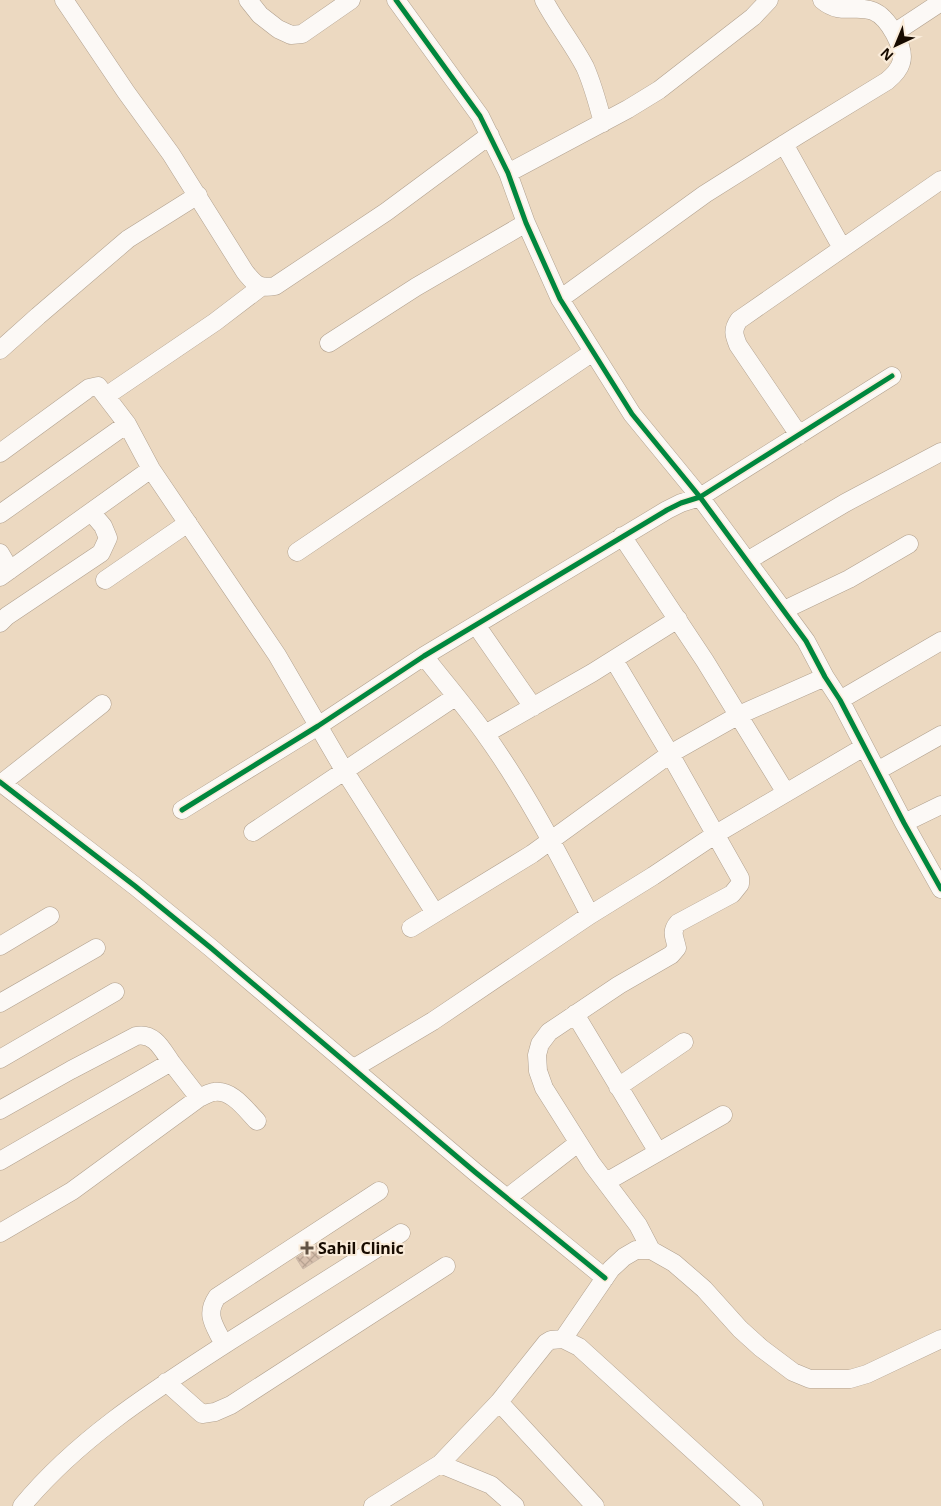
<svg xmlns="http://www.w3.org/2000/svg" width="941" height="1506" viewBox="0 0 941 1506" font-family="'Noto Sans',sans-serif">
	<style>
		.building { fill: url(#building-cross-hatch); stroke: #cbb9a9 }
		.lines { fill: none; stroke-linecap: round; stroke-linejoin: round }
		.minor-casing { stroke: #b1a18f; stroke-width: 19 }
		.minor { stroke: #fcf9f6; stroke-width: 18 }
		.cycleway-casing { stroke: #faecda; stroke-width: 8 }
		.cycleway { stroke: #00873e; stroke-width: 5 }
		.poi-dot { fill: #625344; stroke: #faecda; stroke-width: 2 }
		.labels { text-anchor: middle; stroke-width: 4; stroke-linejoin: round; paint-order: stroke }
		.poi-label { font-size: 16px; font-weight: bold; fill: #170b00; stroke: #faecda; text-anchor: start }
	</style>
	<defs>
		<pattern id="building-cross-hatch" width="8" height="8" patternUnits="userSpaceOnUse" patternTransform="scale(1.25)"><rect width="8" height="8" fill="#d7bfac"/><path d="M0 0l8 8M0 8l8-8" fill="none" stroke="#b8a392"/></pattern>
	</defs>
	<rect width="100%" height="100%" fill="#ecd9c1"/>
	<path class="building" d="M321,1242L328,1253L303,1269L296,1258Z"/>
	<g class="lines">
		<defs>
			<path id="minor" d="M64,0L126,92L171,154L245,272C255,284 258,289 275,286L386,212L490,135
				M248,0L260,15L278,29L291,35L302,34L351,0
				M396,0L480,116L508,173L526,223L560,299L632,414L700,497L806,641L825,677L840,700L904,823L941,889
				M544,0C556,23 573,44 585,67C593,85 598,104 603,123
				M894,33L941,2
				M784,144L842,248
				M508,173L628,109L659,90L753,17L769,0
				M560,299L705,194L797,136L887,81C893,76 899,70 901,63C906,48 888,17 873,11C855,4 841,16 822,0
				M329,343L416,287L526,223
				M0,350L38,316L128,239L198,195
				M106,396L215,322L261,287
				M799,435L738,345C734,335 732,330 739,320L941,180
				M0,453L89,388L98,386L127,424L151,469L277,655L344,770L435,913
				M0,514L127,424
				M622,536L705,661L786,793
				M297,552L593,352
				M0,553L10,570
				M747,561L845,503L941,452
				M0,577L151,469
				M105,580L188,523
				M784,610L849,579L909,544
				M0,623L7,616L101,553L108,538L103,526L91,512
				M476,625L533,707
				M424,656C444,682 466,707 485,734C526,791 558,853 590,915
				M614,660L670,754L740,878V884L732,894L678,923C670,932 675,938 677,948L671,955L619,985L549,1032L540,1044L537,1055L538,1071L544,1088L592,1164L638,1225L651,1250
				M840,700L941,641
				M485,734L592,673L678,619
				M877,771L941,735
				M0,782L135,886L211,948L475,1172L605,1278
				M2,783L102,704
				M182,810L318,726L424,656L667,510L681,503L700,497L892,376
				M904,823L941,805
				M253,832L455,697
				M411,928L532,854L670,754L739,715L825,677
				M0,946L50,916
				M0,1003L96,948
				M575,1014L658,1152
				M0,1059L115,992
				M354,1068L433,1021L590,915L653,876L716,834L864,747
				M618,1087L684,1042
				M0,1110L71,1070L136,1036C154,1032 162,1049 171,1062
				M0,1161L171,1062L199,1098C204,1096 210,1092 214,1092C232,1089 246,1110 257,1121
				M606,1182L723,1115
				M507,1198L578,1143
				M0,1233L72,1191L199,1098
				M563,1339L611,1269L624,1257L636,1250H651L674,1263L704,1289L740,1329L761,1348L793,1372L810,1379H850L867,1374L941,1339
				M224,1345C216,1327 204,1316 217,1297L379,1191
				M166,1382L202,1414L215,1412L231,1405L446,1266
				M499,1402L595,1506
				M440,1464L491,1485L515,1506
				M22,1506C79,1437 156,1389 230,1341C287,1305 344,1269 401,1233
				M373,1506L440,1464L499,1402L546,1343L551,1340L563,1339L579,1347L754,1506"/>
		</defs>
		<use href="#minor" class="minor-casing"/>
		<use href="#minor" class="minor"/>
		<defs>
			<path id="cycleway" d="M396,0L480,116L508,173L526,223L560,299L632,414L700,497L806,641L825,677L840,700L904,823L941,889
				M0,782L135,886L211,948L475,1172L605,1278
				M182,810L318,726L424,656L667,510L681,503L700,497L892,376"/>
		</defs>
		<use href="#cycleway" class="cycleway-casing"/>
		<use href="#cycleway" class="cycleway"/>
	</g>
	<path class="poi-dot" d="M304.5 1240.5h5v5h5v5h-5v5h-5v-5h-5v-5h5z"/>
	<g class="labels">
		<g class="poi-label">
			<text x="318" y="1254">Sahil Clinic</text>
		</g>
	</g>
	<g transform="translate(896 45) rotate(224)" stroke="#faecda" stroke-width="4" paint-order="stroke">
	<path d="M0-4L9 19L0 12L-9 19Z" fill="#170b00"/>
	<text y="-8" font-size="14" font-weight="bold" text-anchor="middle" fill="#170b00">N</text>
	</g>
</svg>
